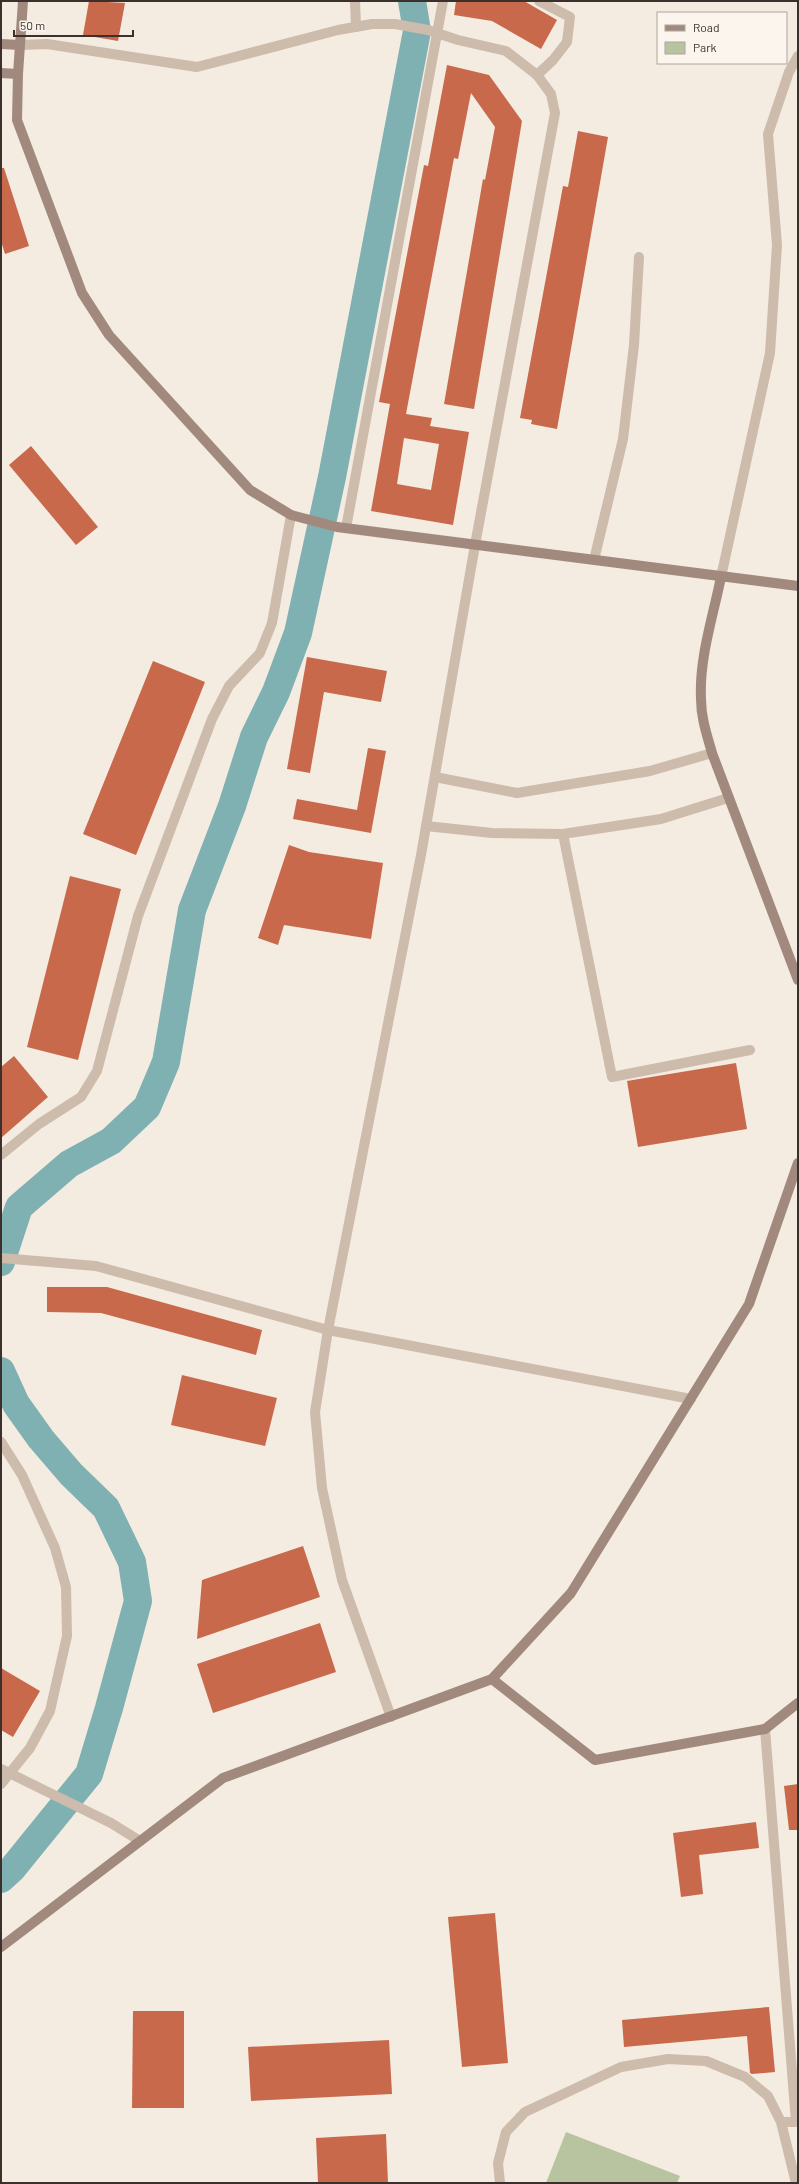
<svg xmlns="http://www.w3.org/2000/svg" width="799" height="2184" viewBox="0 0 799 2184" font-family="Barlow,sans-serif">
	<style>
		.green { fill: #b8c4a0 }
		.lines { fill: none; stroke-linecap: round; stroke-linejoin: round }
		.river { stroke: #7fb0b2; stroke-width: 28 }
		.building { fill: #c8694b; fill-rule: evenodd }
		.minor { stroke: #cdbbac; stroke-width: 10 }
		.tertiary { stroke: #cdbbac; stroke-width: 10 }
		.secondary { stroke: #a18a7d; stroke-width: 10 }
	</style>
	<rect width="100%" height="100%" fill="#f4ebe1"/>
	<path class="green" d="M566,2132L680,2176L677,2183H546Z"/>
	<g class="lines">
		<path class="river" d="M1,1262L19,1207L69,1164L111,1141L147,1107L166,1062L192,910L232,806L254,737L276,692L298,633L332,477L417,31L412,1
			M1,1371L16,1404L41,1439L71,1474L106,1508L132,1562L138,1601L109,1708L89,1774L12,1869L1,1879"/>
	</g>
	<path class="building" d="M89,1L125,3L118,41L83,35Z
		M456,1H524L557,20L541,49L492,21L454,15Z
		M447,65L489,75L522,121L474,409L444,404L483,179L485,180L495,127L471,93L458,159L454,158L406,414L432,418L430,426L469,432L453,525L371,511L390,404L379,402L424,165L428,166ZM404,438L439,444L431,490L397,484Z
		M578,131L608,137L557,429L531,424L532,420L520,418L563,186L568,187Z
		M1,168H4L29,246L5,254L1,241Z
		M31,446L98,527L76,545L9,465Z
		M307,657L387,671L381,702L324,692L310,773L287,769Z
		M153,661L205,682L136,855L83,834Z
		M368,748L386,751L371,833L293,819L297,799L357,810Z
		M289,845L309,852L383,863L371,939L284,925L278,945L258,938Z
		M70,876L121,889L78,1060L27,1047Z
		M14,1056L48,1097L1,1138V1067Z
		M736,1063L747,1129L638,1147L627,1081Z
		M47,1287H107L262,1330L256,1355L101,1313L47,1312Z
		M182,1375L277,1398L265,1446L171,1425Z
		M303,1546L320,1597L197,1639L202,1580Z
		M320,1623L336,1672L213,1713L197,1664Z
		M1,1668L40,1691L13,1737L1,1730Z
		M798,1784V1830H789L784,1786Z
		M756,1822L759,1848L699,1855L703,1894L681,1897L673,1833Z
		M495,1913L508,2063L462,2067L448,1917Z
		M769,2007L775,2072L752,2074L750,2073L747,2036L624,2047L622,2020Z
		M133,2011H184V2108H132Z
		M389,2040L392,2094L251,2101L248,2047Z
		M386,2134L388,2183H318L316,2138Z"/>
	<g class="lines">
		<path class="minor" d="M355,1L356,27
			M537,75L553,60L567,42L570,17L539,1
			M346,528L443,1
			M594,560L623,439L634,345L639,257
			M435,777L517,793L650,771L712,753
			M426,826L492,833L563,834L661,819L728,798
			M563,834L612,1077L750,1050
			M1,1155L39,1124L81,1097L97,1071L138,916L212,719L229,686L260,653L272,623L291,515
			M1,1258L96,1266L328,1330L691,1399
			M1,1442L22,1475L55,1548L66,1587L67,1636L50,1711L30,1748L1,1784
			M1,1769L111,1823L140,1841
			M781,2122L796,2183
			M500,2183L498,2163L506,2132L525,2112L621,2067L668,2059L706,2061L745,2077L768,2096L781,2122H796L765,1729"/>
		<path class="tertiary" d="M20,45L47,44L197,67L338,30L372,24H395L428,30L458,40L506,51L537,75L551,94L555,113L475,545L421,855L328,1330L315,1412L322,1488L342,1580L391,1717
			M721,577L770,353L777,245L768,134L789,72L798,56"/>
		<path class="secondary" d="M23,1L18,74L17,120L82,293L109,335L250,490L291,515L337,527L798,586
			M1,44L20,45
			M1,73L18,74
			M721,577C713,617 699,658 701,699C701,718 707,735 712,753L798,980
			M492,1679L595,1760L765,1729L798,1703
			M1,1947L223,1778L492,1679L571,1593L749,1304L798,1163"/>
	</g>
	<rect width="799" height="2184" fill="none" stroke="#3b302b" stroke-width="4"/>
	<rect x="657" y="12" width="130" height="52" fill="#fbf5ee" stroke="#aea6a0"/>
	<rect x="665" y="25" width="20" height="6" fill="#a18a7d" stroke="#aea6a0"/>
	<text x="693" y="32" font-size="12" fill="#3b302b">Road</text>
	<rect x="665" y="42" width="20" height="12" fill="#b8c4a0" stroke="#aea6a0"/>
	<text x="693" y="52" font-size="12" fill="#3b302b">Park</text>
	<path d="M14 30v6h119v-6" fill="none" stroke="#3b302b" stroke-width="2"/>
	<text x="20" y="30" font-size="12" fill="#3b302b" stroke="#fbf5ee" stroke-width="3" paint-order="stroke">50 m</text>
</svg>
